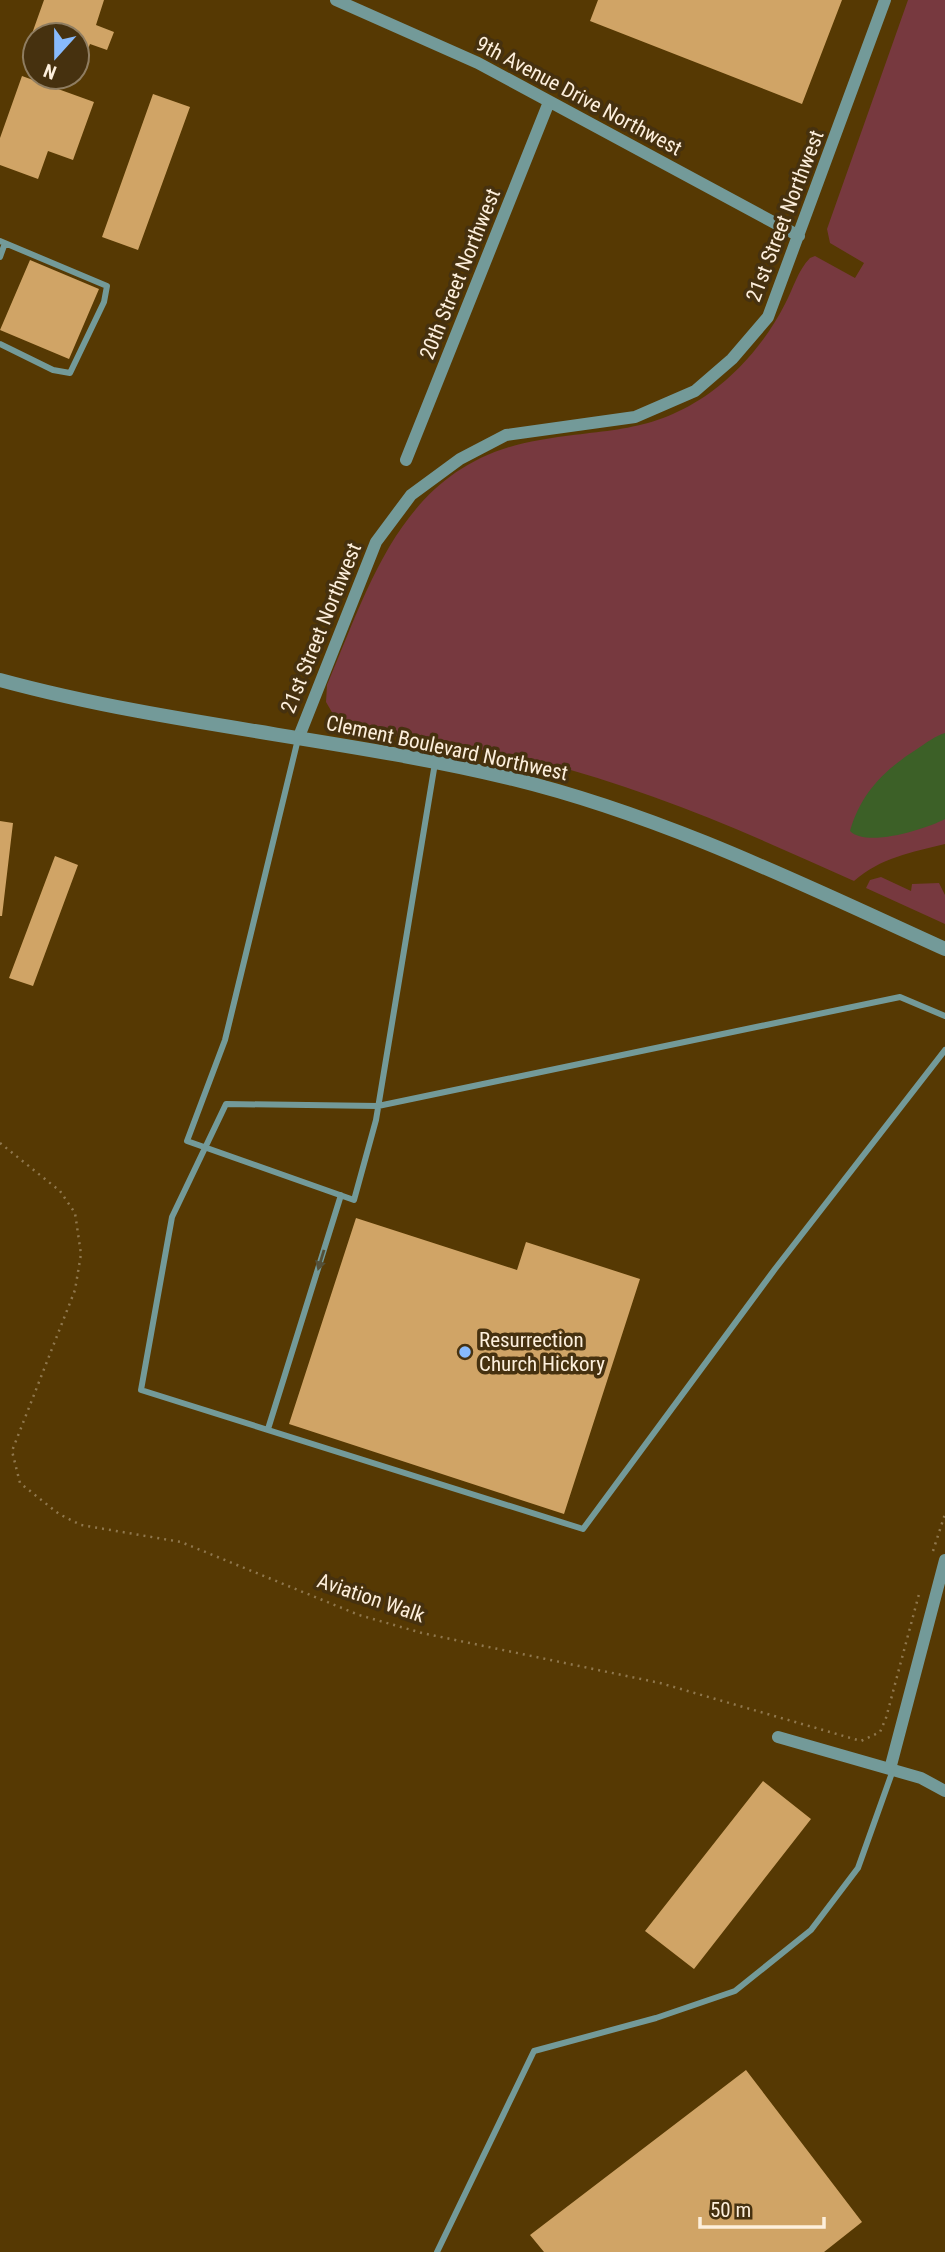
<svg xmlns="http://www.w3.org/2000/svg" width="945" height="2252" viewBox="0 0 945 2252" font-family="'Roboto Condensed',sans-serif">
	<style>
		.green { fill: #77393f }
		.water { fill: #3c6027 }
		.building { fill: #d0a466 }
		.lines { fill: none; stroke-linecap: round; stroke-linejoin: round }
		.path { stroke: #8f774d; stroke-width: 2.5; stroke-dasharray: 2 5; stroke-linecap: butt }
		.service { stroke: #739a99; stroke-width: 6 }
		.minor { stroke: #739a99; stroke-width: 12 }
		.tertiary { stroke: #739a99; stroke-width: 14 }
		.oneway { fill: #545038 }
		.poi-dot { fill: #88bafc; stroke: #46310f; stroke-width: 2.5 }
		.labels { text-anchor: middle; stroke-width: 7; stroke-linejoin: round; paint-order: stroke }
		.street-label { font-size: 21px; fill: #fdefdc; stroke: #46310f }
		.poi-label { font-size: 21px; fill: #fdefdc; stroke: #46310f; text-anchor: start }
	</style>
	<rect width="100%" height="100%" fill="#563903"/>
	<path class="green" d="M908,0H945V844C912,852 880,858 854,881C750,834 647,788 536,761C471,745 401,741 337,721L326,702L327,685C373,576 405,462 540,440C606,428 651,435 711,392C742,369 767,339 785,304C793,289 798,270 810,258L815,256L855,278L864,263L830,243L827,229Z
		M881,877L911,891L912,884L939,883L945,895V924L866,888L870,880Z"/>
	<path class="water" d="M945,733V819C926,829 867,848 850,831C861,793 884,770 917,749C926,743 935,736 945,733Z"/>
	<path class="building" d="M44,0H104L96,25L114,32L107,50L90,44L83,62L77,59V35H35V45L29,42Z
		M598,0H842L802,104L590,21Z
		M22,76L94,102L73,160L48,151L38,179L0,165V138Z
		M153,94L190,107L138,250L102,237Z
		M30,260L99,289L69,359L0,330Z
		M0,821L13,823L2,916H0Z
		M55,856L78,865L33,986L9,978Z
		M356,1218L517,1270L526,1242L640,1279L564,1514L289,1424Z
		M763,1781L811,1819L694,1969L645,1931Z
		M746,2070L862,2222L824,2252H544L530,2235Z"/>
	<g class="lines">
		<path class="path" d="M0,1143L60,1191L75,1213L81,1254L75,1290L12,1451L20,1483L59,1514L81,1525L181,1542L359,1615L422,1633L660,1683L861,1741L880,1732L886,1718L919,1594
			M933,1551L945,1514"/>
		<path class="service" d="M0,241L107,286L104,302L70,373L53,370L0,344
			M0,257L5,243
			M298,739L225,1040L187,1141L354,1200L376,1120L435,763
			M945,1016L900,997L378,1106L226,1104L172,1217L141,1390L583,1529L775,1269L945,1050
			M268,1429L341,1195
			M437,2252L534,2051L656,2018L735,1991L811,1930L858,1868L893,1770"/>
		<path class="minor" d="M336,0L478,63L799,236
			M406,460L549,102
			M298,739L376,542L411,495L460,459L506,435L635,417L695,391L732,359L768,317L885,0
			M778,1737L921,1778L945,1791
			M890,1769L945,1560"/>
		<path class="tertiary" d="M0,680C169,726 344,738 513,779C664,816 804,885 945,949"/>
	</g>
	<defs><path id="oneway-solid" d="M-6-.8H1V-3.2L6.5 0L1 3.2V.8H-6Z" transform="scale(1.75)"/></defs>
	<use class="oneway" href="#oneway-solid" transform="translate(321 1260) rotate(107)"/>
	<circle class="poi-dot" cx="465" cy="1352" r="7"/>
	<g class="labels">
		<g class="street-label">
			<text transform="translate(579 96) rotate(28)" y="7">9th Avenue Drive Northwest</text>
			<text transform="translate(785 216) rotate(-69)" y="7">21st Street Northwest</text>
			<text transform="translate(460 274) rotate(-68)" y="7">20th Street Northwest</text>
			<text transform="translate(321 628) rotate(-68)" y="7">21st Street Northwest</text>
			<text transform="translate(447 748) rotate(12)" y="7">Clement Boulevard Northwest</text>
			<text transform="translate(371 1598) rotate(19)" y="7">Aviation Walk</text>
		</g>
		<g class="poi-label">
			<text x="479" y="1347">Resurrection<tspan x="479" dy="24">Church Hickory</tspan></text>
		</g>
	</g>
	<g transform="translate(56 56) rotate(201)"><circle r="33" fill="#46310f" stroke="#8f7d61" stroke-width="2"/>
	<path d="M0-5L12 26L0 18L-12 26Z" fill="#88bafc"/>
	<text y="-10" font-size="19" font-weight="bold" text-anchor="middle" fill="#fdefdc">N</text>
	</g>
	<path d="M700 2217v10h124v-10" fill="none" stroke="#fdefdc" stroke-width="3.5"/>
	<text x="710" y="2217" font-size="21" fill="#fdefdc" stroke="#46310f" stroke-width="5" paint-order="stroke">50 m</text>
</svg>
